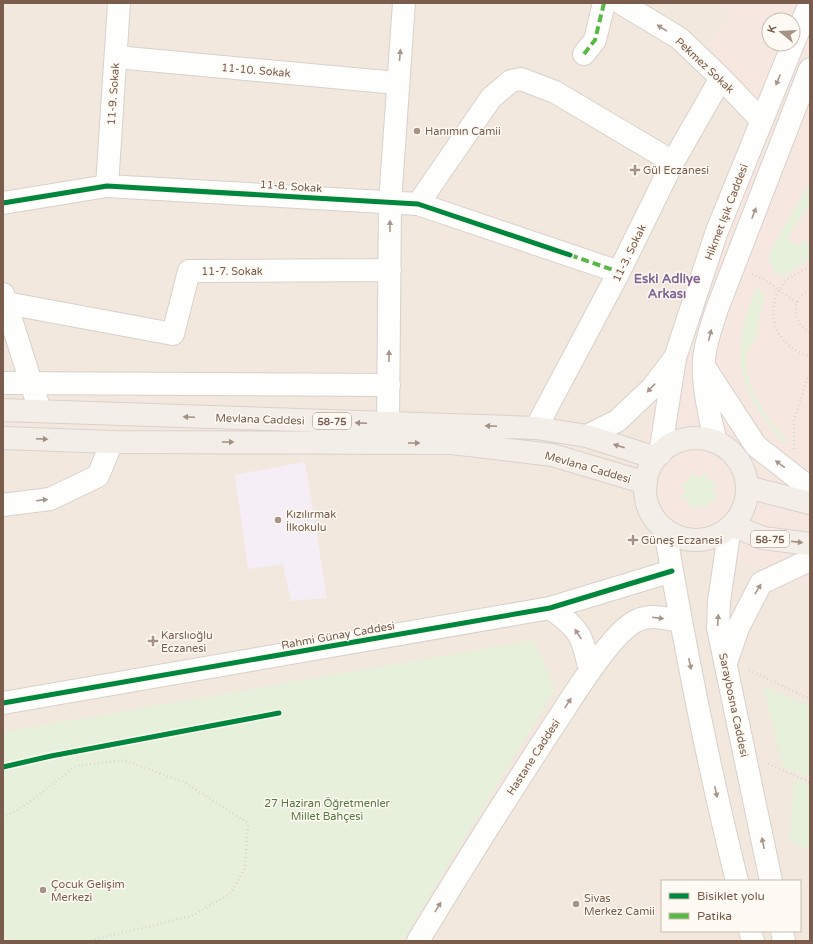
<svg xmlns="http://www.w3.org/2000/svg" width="813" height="944" viewBox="0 0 813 944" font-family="'Varela Round',sans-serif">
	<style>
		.residential { fill: #f2e8de; fill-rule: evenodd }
		.commercial { fill: #f6e8e1; fill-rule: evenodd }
		.education { fill: #f6eef6 }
		.green { fill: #e7f0db }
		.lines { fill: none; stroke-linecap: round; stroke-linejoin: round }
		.minor-casing { stroke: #d7d1cb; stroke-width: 24 }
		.major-casing { stroke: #dad1cc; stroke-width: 24 }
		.path { stroke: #dcd5d0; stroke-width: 2.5; stroke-dasharray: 1 3; stroke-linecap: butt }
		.minor { stroke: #fefefd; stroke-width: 22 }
		.major { stroke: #f3eee8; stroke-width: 22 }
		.quiet { stroke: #58b947; stroke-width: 4; stroke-dasharray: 8 4; stroke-linecap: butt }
		.cycleway-casing { stroke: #fffaf3; stroke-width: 8 }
		.cycleway { stroke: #00873e; stroke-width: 5 }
		.oneway { fill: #a8958b }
		.oneway2 { fill: #a48f83 }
		.poi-dot { fill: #a69286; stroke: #fffaf3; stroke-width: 1.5 }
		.labels { text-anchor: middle; stroke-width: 3; stroke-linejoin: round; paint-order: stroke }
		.shield { fill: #fffaf3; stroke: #a28b7f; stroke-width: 1 }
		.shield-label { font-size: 10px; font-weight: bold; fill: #7a5c4d }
		.street-label { font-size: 11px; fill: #7a5c4d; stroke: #fffaf3 }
		.poi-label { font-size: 11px; fill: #7a5c4d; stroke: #fffaf3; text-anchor: start }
		.park-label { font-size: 11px; fill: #537a41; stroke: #fffaf3 }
		.quarter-label { font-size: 13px; font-weight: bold; fill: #846695; stroke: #fffaf3 }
	</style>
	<rect width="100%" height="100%" fill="#f9f5f0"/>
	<path class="residential" d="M3,3H810V941H3ZM769,20H793V44H769ZM662,881H800V931H662Z"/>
	<path class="commercial" d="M720,3H810V584L654,535L634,492L666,348L749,118L692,61L730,17ZM769,20H793V44H769Z"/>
	<path class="education" d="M305,462L327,598L291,601L283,564L248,569L235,475Z"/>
	<path class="green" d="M810,182V205L794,226L788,239L793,244L798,245L801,242L805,241C812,246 810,253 809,260L785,276L777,274L769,261L771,249Z
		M756,288L764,293C766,304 759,312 758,323C757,327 758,331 757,335C755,343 746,348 746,356C745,390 766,417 787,441L786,443L782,442C736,387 730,356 756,288Z
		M706,473L708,480L716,483L714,491L718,499L709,503L707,509L699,506L691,510L689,502L681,498L686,492L682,484L689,481L692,474L698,478Z
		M534,640L555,689L402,941H3V732Z
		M763,686L810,706V778L783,767Z
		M794,778L810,786V850L789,841Z"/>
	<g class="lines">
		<defs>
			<path id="minor" d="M621,3L679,38L721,78L762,121
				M793,44L810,3
				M584,54L595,40L604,3
				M116,57L397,83
				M107,186L119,3
				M3,203L107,186L418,204L619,272
				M418,204L491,98L511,81L521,79L555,92L673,162
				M3,294L40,411
				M6,303L173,334L189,271L390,270
				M707,371L756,446L810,488
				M3,383L389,385
				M388,423L390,202L404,3
				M536,428L619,272L673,162L721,78
				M587,436L617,421L652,388L674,359
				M716,442C710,420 702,383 704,360C705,343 712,325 717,309L810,69
				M660,454L675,358L717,231L793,44
				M3,505L50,499L98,476L112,442
				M730,527L719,601L718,628L771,881
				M665,530C685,648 708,765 737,881
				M550,608C580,629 582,635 590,671
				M726,663L738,628L761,583L810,560
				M3,703L550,608L672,571
				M750,931L753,941
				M782,931L784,941
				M418,941C462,868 507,797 554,725C571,700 610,634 636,621C650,614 665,618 680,621"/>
			<path id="major" d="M3,410L536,428L587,436L656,458
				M3,438L112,442L452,443L552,455L646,483
				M645 489a51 51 0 1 1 102 0a51 51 0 1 1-102 0Z
				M747,487L810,503
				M732,525L763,538L810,544"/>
		</defs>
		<use href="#minor" class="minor-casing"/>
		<use href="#major" class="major-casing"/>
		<path class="path" d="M810,268C761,280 761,344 810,356
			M752,274L762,278L797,303
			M810,291C789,298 793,324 810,333
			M794,449V420L810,370
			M749,670L810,699
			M768,764L810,782
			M3,818L24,806L76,766L123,760L184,782L248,823L245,868L231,893L194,915L90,941"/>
		<use href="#minor" class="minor"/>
		<use href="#major" class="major"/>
		<path class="quiet" d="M584,54L595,40L604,3
			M570,255L619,272"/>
		<defs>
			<path id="cycleway" d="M3,203L107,186L418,204L570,255
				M3,703L550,608L672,571
				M3,767L51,756L279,713"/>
		</defs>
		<use href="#cycleway" class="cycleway-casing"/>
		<use href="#cycleway" class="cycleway"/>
	</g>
	<defs><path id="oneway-solid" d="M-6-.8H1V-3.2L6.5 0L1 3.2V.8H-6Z"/></defs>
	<g class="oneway">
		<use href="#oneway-solid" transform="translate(662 28) rotate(-148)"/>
		<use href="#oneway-solid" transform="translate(400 55) rotate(-85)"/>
		<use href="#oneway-solid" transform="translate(778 80) rotate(112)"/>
		<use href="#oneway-solid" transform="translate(754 213) rotate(-69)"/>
		<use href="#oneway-solid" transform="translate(390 226) rotate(-90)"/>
		<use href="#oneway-solid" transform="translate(710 335) rotate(-76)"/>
		<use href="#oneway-solid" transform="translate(389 356) rotate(-89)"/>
		<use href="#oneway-solid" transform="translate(651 388) rotate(133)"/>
		<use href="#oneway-solid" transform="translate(780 464) rotate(-144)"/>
		<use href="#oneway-solid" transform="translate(42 500) rotate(-7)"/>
		<use href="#oneway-solid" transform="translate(758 589) rotate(-59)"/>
		<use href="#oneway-solid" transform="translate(658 618) rotate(7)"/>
		<use href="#oneway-solid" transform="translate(718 620) rotate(-87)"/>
		<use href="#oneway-solid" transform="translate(578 634) rotate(-123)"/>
		<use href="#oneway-solid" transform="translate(690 664) rotate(78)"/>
		<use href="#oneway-solid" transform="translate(568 703) rotate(-57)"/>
		<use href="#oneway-solid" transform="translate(716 792) rotate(78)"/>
		<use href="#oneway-solid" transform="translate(763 843) rotate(-102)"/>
		<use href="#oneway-solid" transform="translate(438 907) rotate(-59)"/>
	</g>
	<g class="oneway2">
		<use href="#oneway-solid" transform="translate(189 417) rotate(-178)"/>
		<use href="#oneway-solid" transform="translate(361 423) rotate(-178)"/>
		<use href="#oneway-solid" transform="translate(491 426) rotate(-178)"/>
		<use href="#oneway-solid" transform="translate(42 439) rotate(2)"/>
		<use href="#oneway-solid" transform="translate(228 442)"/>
		<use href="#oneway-solid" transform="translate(414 443)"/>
		<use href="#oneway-solid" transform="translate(619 446) rotate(-163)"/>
		<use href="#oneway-solid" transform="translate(797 542) rotate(7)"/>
	</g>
	<g class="poi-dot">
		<circle cx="417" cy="131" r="4"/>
		<path d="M633 164h4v4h4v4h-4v4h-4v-4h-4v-4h4z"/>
		<circle cx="278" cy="520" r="4"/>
		<path d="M631 534h4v4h4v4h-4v4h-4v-4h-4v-4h4z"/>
		<path d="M151 635h4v4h4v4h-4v4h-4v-4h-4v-4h4z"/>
		<circle cx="43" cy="890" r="4"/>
		<circle cx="576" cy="904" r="4"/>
	</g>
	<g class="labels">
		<g class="shield">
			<rect x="313" y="413" width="38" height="16" rx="3"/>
			<rect x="751" y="531" width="38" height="16" rx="3"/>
		</g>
		<g class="shield-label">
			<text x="332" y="425">58-75</text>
			<text x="770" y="543">58-75</text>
		</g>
		<g class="street-label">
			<text transform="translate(705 65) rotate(43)" y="4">Pekmez Sokak</text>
			<text transform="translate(256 70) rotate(5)" y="4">11-10. Sokak</text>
			<text transform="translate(113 94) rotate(-86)" y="4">11-9. Sokak</text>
			<text transform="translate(291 186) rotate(4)" y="4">11-8. Sokak</text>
			<text transform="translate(726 212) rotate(-69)" y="4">Hikmet Işık Caddesi</text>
			<text transform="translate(629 253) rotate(-64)" y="4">11-3. Sokak</text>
			<text x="232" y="275">11-7. Sokak</text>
			<text transform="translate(260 419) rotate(2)" y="4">Mevlana Caddesi</text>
			<text transform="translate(588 467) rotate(16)" y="4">Mevlana Caddesi</text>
			<text transform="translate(338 635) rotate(-10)" y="4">Rahmi Günay Caddesi</text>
			<text transform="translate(734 705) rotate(78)" y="4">Saraybosna Caddesi</text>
			<text transform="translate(533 757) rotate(-57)" y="4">Hastane Caddesi</text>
		</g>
		<g class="poi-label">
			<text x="425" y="135">Hanımın Camii</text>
			<text x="643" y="174">Gül Eczanesi</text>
			<text x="286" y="518">Kızılırmak<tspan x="286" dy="13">İlkokulu</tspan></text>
			<text x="641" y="544">Güneş Eczanesi</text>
			<text x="161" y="639">Karslıoğlu<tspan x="161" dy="13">Eczanesi</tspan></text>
			<text x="51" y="888">Çocuk Gelişim<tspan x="51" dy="13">Merkezi</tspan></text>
			<text x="584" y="902">Sivas<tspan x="584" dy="13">Merkez Camii</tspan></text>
		</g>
		<g class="park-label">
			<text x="327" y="807">27 Haziran Öğretmenler<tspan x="327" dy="13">Millet Bahçesi</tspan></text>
		</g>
		<g class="quarter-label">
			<text x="667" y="283">Eski Adliye<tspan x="667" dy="15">Arkası</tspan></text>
		</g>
	</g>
	<rect width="813" height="944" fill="none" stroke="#7a5c4d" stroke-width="8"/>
	<rect x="661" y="880" width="140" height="52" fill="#fffaf3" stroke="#cabbb1"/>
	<rect x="669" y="893" width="20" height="6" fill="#00873e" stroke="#cabbb1"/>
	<text x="697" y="900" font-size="12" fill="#7a5c4d">Bisiklet yolu</text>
	<rect x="669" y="913" width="20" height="6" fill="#58b947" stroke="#cabbb1"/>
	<text x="697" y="920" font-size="12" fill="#7a5c4d">Patika</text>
	<g transform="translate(781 32) rotate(288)"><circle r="19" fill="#fffaf3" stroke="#cabbb1"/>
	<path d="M0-3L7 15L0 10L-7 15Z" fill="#a69286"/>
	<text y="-6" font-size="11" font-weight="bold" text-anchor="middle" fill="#7a5c4d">K</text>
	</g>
</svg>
